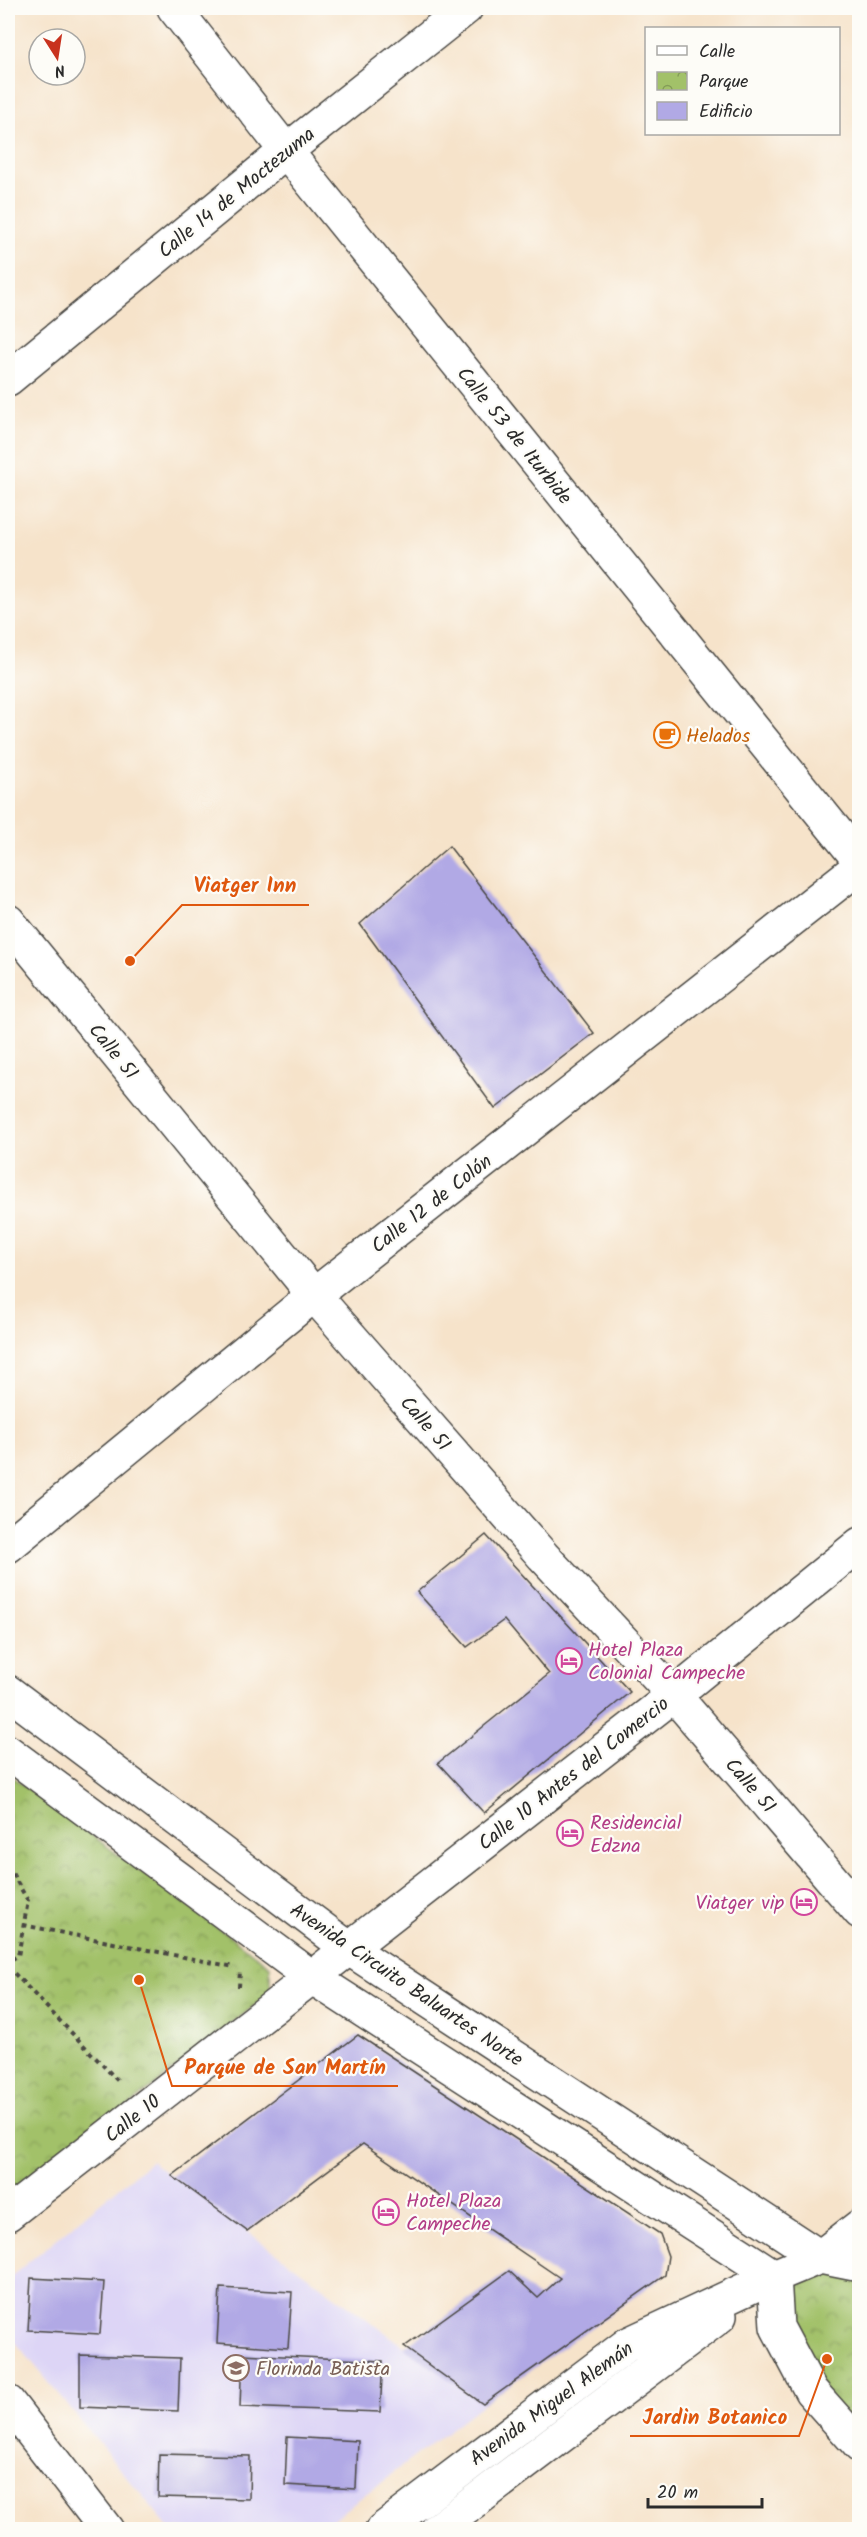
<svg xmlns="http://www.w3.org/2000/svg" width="867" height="2537" viewBox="0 0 867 2537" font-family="Kalam,sans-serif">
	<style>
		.built { fill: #ddd5f6 }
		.park { fill: url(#park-crowns); stroke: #66764a; stroke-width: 1.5 }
		.building { fill: #b1a9e5 }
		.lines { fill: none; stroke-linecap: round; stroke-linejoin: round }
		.minor-casing { stroke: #494743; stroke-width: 36 }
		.secondary-casing { stroke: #494743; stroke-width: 36 }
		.path { stroke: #494743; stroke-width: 4; stroke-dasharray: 4.5 4.5; stroke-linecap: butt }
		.minor { stroke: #fff; stroke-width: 33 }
		.secondary { stroke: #fff; stroke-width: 33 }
		.labels { text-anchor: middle; stroke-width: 4.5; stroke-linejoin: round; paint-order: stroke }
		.street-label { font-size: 20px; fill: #2b2b2b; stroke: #fdfcf7 }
		.food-label { font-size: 20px; fill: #c56008; stroke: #fdfcf7; text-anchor: start }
		.hotel-label { font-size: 20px; fill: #b23c85; stroke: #fdfcf7; text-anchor: start }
		.education-label { font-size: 20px; fill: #785e54; stroke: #fdfcf7; text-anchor: start }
		.leader { fill: none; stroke: #df570e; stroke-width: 2 }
		.callout-dot { fill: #df570e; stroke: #fdfcf7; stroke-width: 2 }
		.callout-label { font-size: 21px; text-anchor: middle; font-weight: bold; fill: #df570e; stroke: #fdfcf7; stroke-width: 4.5; stroke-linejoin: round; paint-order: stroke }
	</style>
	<defs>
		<pattern id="park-crowns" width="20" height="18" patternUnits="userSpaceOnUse" patternTransform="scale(1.5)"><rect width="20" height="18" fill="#a2c169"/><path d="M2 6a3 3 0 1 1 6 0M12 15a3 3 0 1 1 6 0" fill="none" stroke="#849d57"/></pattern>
	</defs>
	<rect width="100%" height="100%" fill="#fdfcf7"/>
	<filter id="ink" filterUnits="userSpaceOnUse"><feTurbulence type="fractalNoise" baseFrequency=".0167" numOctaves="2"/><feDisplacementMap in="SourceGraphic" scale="12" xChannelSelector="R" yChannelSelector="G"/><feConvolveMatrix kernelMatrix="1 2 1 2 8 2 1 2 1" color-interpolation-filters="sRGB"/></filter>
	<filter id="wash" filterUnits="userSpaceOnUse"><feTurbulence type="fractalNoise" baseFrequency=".008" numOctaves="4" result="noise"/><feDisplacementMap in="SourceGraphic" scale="24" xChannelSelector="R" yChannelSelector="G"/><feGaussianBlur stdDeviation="1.35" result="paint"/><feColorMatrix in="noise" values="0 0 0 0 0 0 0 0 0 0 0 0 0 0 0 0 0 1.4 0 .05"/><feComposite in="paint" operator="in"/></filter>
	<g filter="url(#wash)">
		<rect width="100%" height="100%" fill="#f6e3ca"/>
		<path class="built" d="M151,2161L483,2404L320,2529H170L8,2333V2279Z"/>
		<path class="park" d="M8,1774L270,1966V1993L8,2203Z
			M859,2265V2446L811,2391L774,2276Z"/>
		<g id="blocks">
			<path class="building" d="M449,846L594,1033L495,1109L360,924Z
				M486,1535L630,1692L484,1813L438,1763L549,1674L504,1620L467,1647L417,1592Z
				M358,2035L660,2234L668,2256L665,2275L483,2404L404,2347L509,2271L538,2298L560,2278L363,2144L247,2231L172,2176Z
				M31,2278L104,2282L100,2334L28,2330Z
				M220,2288L292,2292L288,2348L217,2343Z
				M242,2354L383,2361L380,2412L240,2407Z
				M80,2355L180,2358L178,2411L80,2407Z
				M287,2437L358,2441L356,2489L285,2485Z
				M159,2454L250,2456L249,2499L158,2497Z"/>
		</g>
	</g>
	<g filter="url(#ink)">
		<use href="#blocks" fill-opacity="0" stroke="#494743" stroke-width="1.5"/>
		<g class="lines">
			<defs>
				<path id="minor" d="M174,8L286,151L860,861
					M8,379L286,151L466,8
					M8,921L314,1295L543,1556L674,1695L860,1912
					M8,1546L314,1295L860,866
					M8,2214L674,1695L860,1544
					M774,2276L820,2257L860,2226
					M8,2402L107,2530"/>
				<path id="secondary" d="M8,1692L348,1948L820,2257L860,2265
					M8,1752L313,1978L774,2276
					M774,2276L777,2327L811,2391L860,2446
					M382,2530L628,2344L774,2276
					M437,2530L720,2316"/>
			</defs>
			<use href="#minor" class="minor-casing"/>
			<use href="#secondary" class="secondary-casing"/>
			<path class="path" d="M8,1866L28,1901L18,1956L8,1961
				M23,1925L234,1967
				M8,1967L120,2083
				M239,1987L240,1970"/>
			<use href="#minor" class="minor"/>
			<use href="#secondary" class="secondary"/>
		</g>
	</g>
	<defs>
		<symbol id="cafe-ring" viewBox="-11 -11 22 22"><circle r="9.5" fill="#fdfcf7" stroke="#e8710a" stroke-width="1.5"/><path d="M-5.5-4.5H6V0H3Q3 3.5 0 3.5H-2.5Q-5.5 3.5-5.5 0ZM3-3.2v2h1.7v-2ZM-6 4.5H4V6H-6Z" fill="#e8710a"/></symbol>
		<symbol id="hotel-ring" viewBox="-11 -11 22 22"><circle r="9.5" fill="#fdfcf7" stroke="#d1479c" stroke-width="1.5"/><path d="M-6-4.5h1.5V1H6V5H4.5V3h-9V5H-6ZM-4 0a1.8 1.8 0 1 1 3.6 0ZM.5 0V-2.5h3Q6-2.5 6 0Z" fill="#d1479c"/></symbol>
		<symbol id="school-ring" viewBox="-11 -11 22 22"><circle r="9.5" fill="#fdfcf7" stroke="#8d6e63" stroke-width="1.5"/><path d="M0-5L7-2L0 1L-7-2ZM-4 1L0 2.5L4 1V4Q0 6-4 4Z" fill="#8d6e63"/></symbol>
	</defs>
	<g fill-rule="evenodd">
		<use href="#cafe-ring" x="652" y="720" width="30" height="30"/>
		<use href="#hotel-ring" x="554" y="1646" width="30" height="30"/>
		<use href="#hotel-ring" x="555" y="1818" width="30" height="30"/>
		<use href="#hotel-ring" x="789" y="1887" width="30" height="30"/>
		<use href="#hotel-ring" x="371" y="2197" width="30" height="30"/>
		<use href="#school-ring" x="221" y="2353" width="30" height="30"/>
	</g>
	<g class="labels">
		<g class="street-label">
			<text transform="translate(236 192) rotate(-39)" y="7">Calle 14 de Moctezuma</text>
			<text transform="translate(515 435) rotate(51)" y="7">Calle 53 de Iturbide</text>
			<text transform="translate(114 1051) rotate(51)" y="7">Calle 51</text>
			<text transform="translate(431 1203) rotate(-38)" y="7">Calle 12 de Colón</text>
			<text transform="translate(426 1423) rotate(49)" y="7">Calle 51</text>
			<text transform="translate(573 1773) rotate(-38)" y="7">Calle 10 Antes del Comercio</text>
			<text transform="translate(751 1785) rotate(49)" y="7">Calle 51</text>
			<text transform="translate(407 1984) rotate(34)" y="7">Avenida Circuito Baluartes Norte</text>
			<text transform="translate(132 2118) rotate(-38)" y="7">Calle 10</text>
			<text transform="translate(551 2403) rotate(-36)" y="7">Avenida Miguel Alemán</text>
		</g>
		<g class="food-label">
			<text x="686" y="742">Helados</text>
		</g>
		<g class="hotel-label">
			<text x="588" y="1656">Hotel Plaza<tspan x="588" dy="23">Colonial Campeche</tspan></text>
			<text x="590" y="1829">Residencial<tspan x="590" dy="23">Edzna</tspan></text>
			<text x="784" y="1909" text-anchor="end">Viatger vip</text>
			<text x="406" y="2207">Hotel Plaza<tspan x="406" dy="23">Campeche</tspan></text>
		</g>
		<g class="education-label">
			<text x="256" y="2375">Florinda Batista</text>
		</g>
	</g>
	<path class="leader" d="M130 961L182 905H309M139 1980L172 2086H398M827 2359L799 2436H630"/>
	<g class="callout-dot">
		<circle cx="130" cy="961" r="6"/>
		<circle cx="139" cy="1980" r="6"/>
		<circle cx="827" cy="2359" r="6"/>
	</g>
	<g class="callout-label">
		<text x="245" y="892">Viatger Inn</text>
		<text x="285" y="2074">Parque de San Martín</text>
		<text x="715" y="2424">Jardin Botanico</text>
	</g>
	<rect width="867" height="2537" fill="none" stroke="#fdfcf7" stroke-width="30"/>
	<rect x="645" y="27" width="195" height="108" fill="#fdfcf7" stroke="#a9a8a5" stroke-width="1.5"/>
	<rect x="657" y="46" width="30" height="9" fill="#ffffff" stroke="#a9a8a5" stroke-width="1.5"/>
	<text x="699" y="57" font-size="18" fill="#2b2b2b">Calle</text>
	<rect x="657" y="72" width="30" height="18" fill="url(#park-crowns)" stroke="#a9a8a5" stroke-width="1.5"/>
	<text x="699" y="87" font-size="18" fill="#2b2b2b">Parque</text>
	<rect x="657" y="102" width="30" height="18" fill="#b1a9e5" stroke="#a9a8a5" stroke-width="1.5"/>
	<text x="699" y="117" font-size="18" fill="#2b2b2b">Edificio</text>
	<g transform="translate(57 57) rotate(168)"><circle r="28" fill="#fdfcf7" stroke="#a9a8a5" stroke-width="1.5"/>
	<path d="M0-4.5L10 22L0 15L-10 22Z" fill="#c8321e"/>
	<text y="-9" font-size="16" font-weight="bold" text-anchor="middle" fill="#2b2b2b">N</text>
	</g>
	<path d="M648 2498v9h114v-9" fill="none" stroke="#2b2b2b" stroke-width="3"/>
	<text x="657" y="2498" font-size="18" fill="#2b2b2b" stroke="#fdfcf7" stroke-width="4.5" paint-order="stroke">20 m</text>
</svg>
